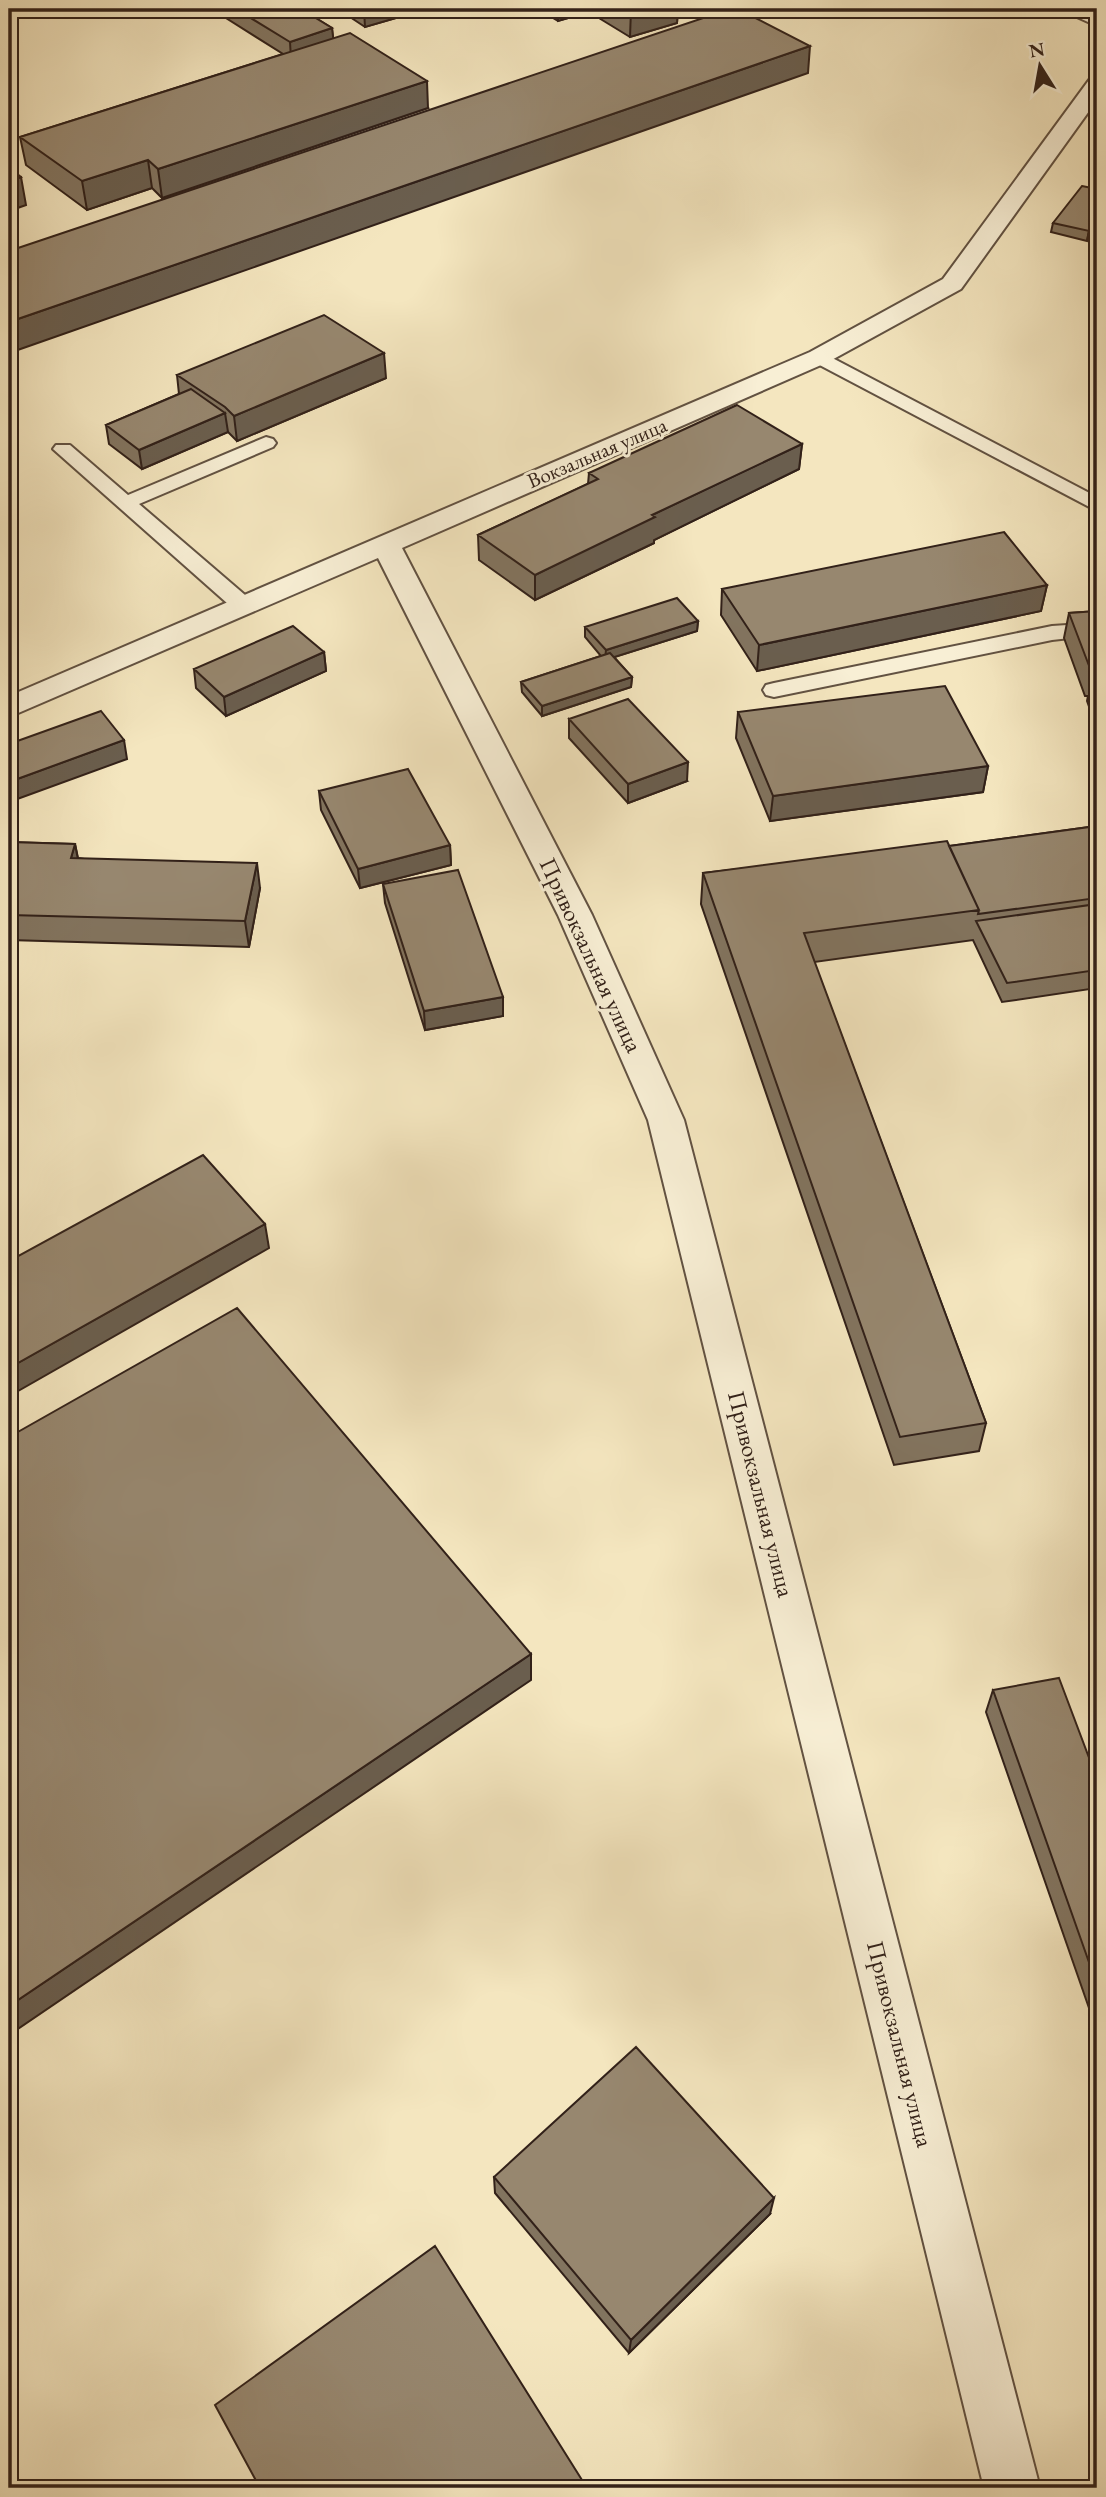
<svg xmlns="http://www.w3.org/2000/svg" width="1106" height="2497" viewBox="0 0 1106 2497" font-family="'EB Garamond',serif">
	<style>
		.lines { fill: none; stroke-linecap: round; stroke-linejoin: round }
		.service-casing { stroke: #625242; stroke-width: 4 }
		.minor-casing { stroke: #625242; stroke-width: 4 }
		.service { fill: #f8efd5; fill-rule: evenodd }
		.minor { fill: #f8efd5; fill-rule: evenodd }
		.wall { fill: #82745f; stroke: #322119; stroke-width: 2 }
		.shaded-wall { fill: #6a5e4e; stroke: #322119; stroke-width: 2 }
		.building { fill: #97876f; stroke: #322119; stroke-width: 2 }
		.labels { text-anchor: middle; stroke-width: 6; stroke-linejoin: round; paint-order: stroke }
		.far-street-label { font-size: 21px; fill: #322119; stroke: #f8efd5 }
		.street-label { font-size: 24px; fill: #322119; stroke: #f8efd5 }
	</style>
	<rect width="100%" height="100%" fill="#f4e6bf"/>
	<filter id="stains"><feTurbulence type="fractalNoise" baseFrequency=".00286" numOctaves="4"/><feColorMatrix values="0 0 0 0 .2 0 0 0 0 .09 0 0 0 0 .02 0 0 0 .5 -.17"/></filter>
	<radialGradient id="worn" r=".72"><stop offset=".6" stop-color="#630" stop-opacity="0"/><stop offset="1" stop-color="#630" stop-opacity=".3"/></radialGradient>
	<g class="lines">
		<defs>
			<path id="service" d="M819,351L1097,497V511L812,361L810,357Z
				M266,437L273,439L276,443L273,447L139,504L252,601L255,606L252,611H236L53,449L56,445H70L128,495Z
				M1097,623V635L1052,640L774,697L766,695L763,690L766,685L774,683L1052,626Z"/>
			<path id="minor" d="M1065,9H1091L1097,12V26L1068,13Z
				M1097,78V100L961,289L828,362L402,548L592,915L684,1120L1040,2488H984L648,1120L558,915L378,558L9,717V696L810,352L943,279L1089,80Z"/>
		</defs>
		<use href="#service" class="service-casing"/>
		<use href="#minor" class="minor-casing"/>
		<use href="#service" class="service"/>
		<use href="#minor" class="minor"/>
	</g>
	<path class="wall" d="M218,9H301L332,28L333,38L428,108L162,198L152,188L87,210L26,165L20,137L283,54L218,13Z
		M338,9H427L365,27Z
		M538,9H678L677,23L630,37L589,12L558,21Z
		M1097,189L1087,241L1051,232L1053,223Z
		M177,375L386,378L237,441L228,432L142,469L109,444L106,425L179,394Z
		M802,444L799,469L654,540V543L535,600L479,560L478,535L588,484L589,473Z
		M1047,585L1041,611L757,671L721,615L722,589Z
		M1097,611V729L1087,701L1088,696H1085L1064,638L1069,613Z
		M698,621L697,631L614,657L632,677L631,687L542,716L522,692L521,682L601,656L585,637V627Z
		M324,652L326,671L226,716L196,688L194,669Z
		M738,712L988,766L983,792L770,821L736,738Z
		M569,719L687,781L628,803L569,738Z
		M319,791L450,845L451,865L360,888L321,810Z
		M1097,826V988L1002,1002L973,940L814,962L986,1423L979,1451L894,1465L701,904L703,873L949,846Z
		M9,842L75,844L78,858L260,888L249,947L9,940Z
		M383,884L503,997V1016L425,1030L385,903Z
		M993,1690L1097,1779V2031L986,1712Z
		M494,2177L770,2214L629,2353L495,2193Z"/>
	<path class="shaded-wall" d="M364,9H427L365,27Z
		M558,9H589V12L558,21Z
		M636,9H678L677,23L630,37L631,10Z
		M332,28L334,45L291,59L290,42Z
		M810,46L808,73L9,353V322Z
		M427,81L428,108L162,198L158,169Z
		M148,160L152,188L87,210L82,181Z
		M21,177L26,205L9,211V181Z
		M1097,220V227L1087,241L1089,231Z
		M384,353L386,378L237,441L234,416Z
		M225,413L228,432L142,469L139,450Z
		M802,444L799,469L654,540V543L535,600V575L652,515Z
		M1047,585L1041,611L757,671L759,645Z
		M698,621L697,631L605,660L606,650Z
		M324,652L326,671L226,716L224,697Z
		M632,677L631,687L542,716V706Z
		M124,740L127,759L9,802V782Z
		M688,762L687,781L628,803V784Z
		M988,766L983,792L770,821L773,796Z
		M75,844L80,870L71,858Z
		M450,845L451,865L360,888L358,869Z
		M257,863L260,888L249,947L245,921Z
		M503,997V1016L425,1030L424,1011Z
		M265,1224L269,1248L11,1395L9,1387V1368Z
		M531,1654V1680L9,2035V2006Z
		M774,2198L770,2214L629,2353L631,2340Z"/>
	<path class="building" d="M236,9H301L332,28L290,42Z
		M730,9H738L810,46L9,322V251Z
		M350,33L427,81L158,169L148,160L82,181L20,137Z
		M9,167L21,177L9,181Z
		M1082,186L1097,189V220L1089,231L1053,223Z
		M324,315L384,353L234,416L225,407L177,375Z
		M191,389L225,413L139,450L106,425Z
		M737,405L802,444L652,515L655,517L535,575L478,535L598,479L589,473Z
		M1004,532L1047,585L759,645L722,589Z
		M677,598L698,621L606,650L585,627Z
		M1097,611V670L1091,671L1069,613Z
		M293,626L324,652L224,697L194,669Z
		M610,653L632,677L542,706L521,682Z
		M1093,675H1097V687Z
		M945,686L988,766L773,796L738,712Z
		M628,699L688,762L628,784L569,719Z
		M101,711L124,740L9,782V744Z
		M408,769L450,845L358,869L319,791Z
		M1097,826V898L978,914L979,910L949,846Z
		M947,841L979,910L804,933L986,1423L900,1437L703,873Z
		M9,842L75,844L71,858L257,863L245,921L9,915Z
		M458,870L503,997L424,1011L383,884Z
		M1097,904V970L1007,983L976,921Z
		M203,1155L265,1224L9,1368V1261Z
		M237,1308L531,1654L9,2006V1437Z
		M1059,1678L1097,1779V1985L993,1690Z
		M636,2047L774,2198L631,2340L494,2177Z
		M435,2246L587,2488H260L215,2405Z"/>
	<g class="labels">
		<g class="far-street-label">
			<text transform="translate(597 453) rotate(-23)" y="7">Вокзальная улица</text>
		</g>
		<g class="street-label">
			<text transform="translate(591 955) rotate(65)" y="8">Привокзальная улица</text>
			<text transform="translate(761 1494) rotate(76)" y="8">Привокзальная улица</text>
			<text transform="translate(900 2044) rotate(76)" y="8">Привокзальная улица</text>
		</g>
	</g>
	<rect width="1106" height="2497" fill="none" stroke="#f4e6bf" stroke-width="35"/>
	<rect x="10" y="10" width="1085" height="2476" fill="none" stroke="#322119" stroke-width="3.5"/>
	<rect x="18" y="18" width="1071" height="2462" fill="none" stroke="#322119" stroke-width="2"/>
	<g transform="translate(1040 66) rotate(349)" stroke="#f8efd5" stroke-width="5" paint-order="stroke">
	<path d="M0-5L12 26L0 18L-12 26Z" fill="#322119"/>
	<text y="-10" font-size="19" font-weight="bold" text-anchor="middle" fill="#322119">N</text>
	</g>
	<rect width="100%" height="100%" filter="url(#stains)"/>
	<rect width="100%" height="100%" fill="url(#worn)"/>
</svg>
